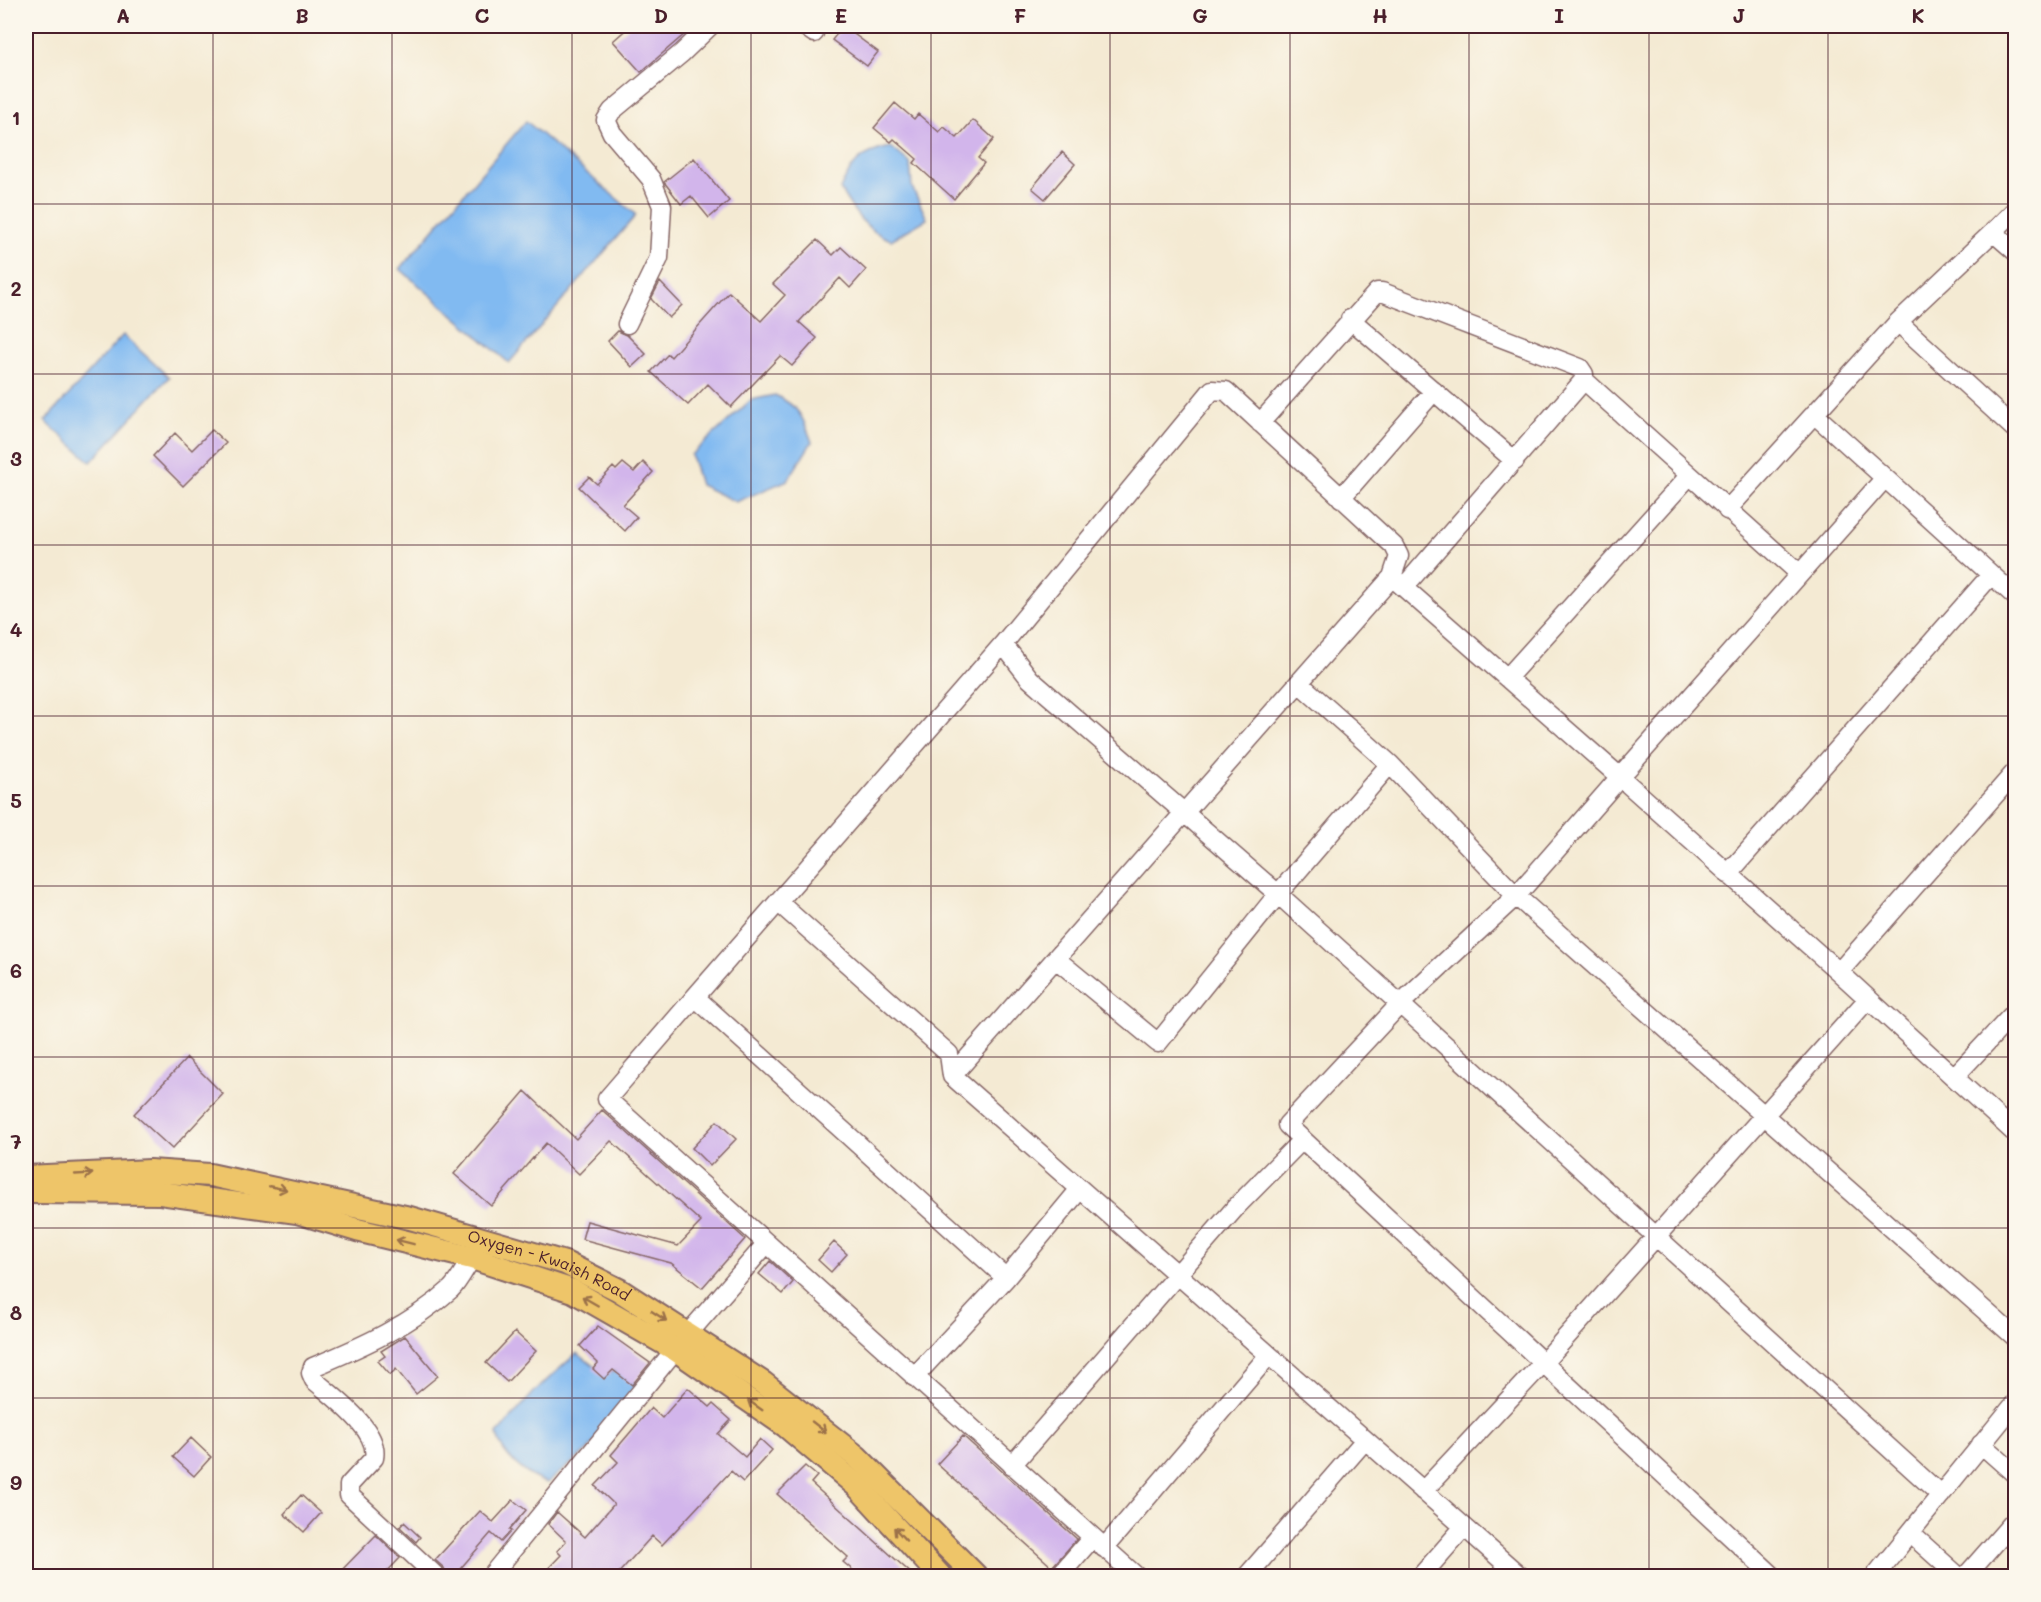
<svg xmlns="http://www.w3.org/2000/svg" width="2041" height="1602" viewBox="0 0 2041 1602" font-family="Mali,sans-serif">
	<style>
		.water { fill: #81baf1; stroke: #666c8e; stroke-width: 1.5 }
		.building { fill: #d2b5eb }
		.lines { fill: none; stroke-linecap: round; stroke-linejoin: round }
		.minor-casing { stroke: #866666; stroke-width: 21 }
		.major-casing { stroke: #866666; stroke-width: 26 }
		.minor { stroke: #fff; stroke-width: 18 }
		.major { stroke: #eec569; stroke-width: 22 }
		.oneway { stroke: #9c724a }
		.grid { fill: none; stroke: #4a1f2b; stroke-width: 1.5; stroke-opacity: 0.55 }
		.labels { text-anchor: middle; stroke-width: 6; stroke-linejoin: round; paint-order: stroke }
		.street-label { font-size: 16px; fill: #4a1f2b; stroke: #fbf7ec }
		.neatline { fill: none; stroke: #4a1f2b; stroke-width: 2 }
		.grid-label { font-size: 20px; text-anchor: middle; font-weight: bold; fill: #4a1f2b }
	</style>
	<rect width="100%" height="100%" fill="#fbf7ec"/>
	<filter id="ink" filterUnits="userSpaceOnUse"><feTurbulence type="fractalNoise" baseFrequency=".0167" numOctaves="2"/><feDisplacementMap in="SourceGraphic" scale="12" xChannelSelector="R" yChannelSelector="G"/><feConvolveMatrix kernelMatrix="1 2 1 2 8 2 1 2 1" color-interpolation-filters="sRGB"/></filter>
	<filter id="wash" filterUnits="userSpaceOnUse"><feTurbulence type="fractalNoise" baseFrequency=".008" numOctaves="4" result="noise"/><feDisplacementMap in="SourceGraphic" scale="24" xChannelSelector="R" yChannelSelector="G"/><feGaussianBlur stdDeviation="1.35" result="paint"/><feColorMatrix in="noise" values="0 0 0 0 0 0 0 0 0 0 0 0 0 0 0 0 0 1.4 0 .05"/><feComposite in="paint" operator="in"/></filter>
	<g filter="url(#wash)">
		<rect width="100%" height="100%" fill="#f4ead3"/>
		<path class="water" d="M526,121L636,215L509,363L400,269Z
			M891,147L910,163L912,187L927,219L891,240C866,231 853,211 840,189C853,161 861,153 891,147Z
			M123,335L169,377L91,462L45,421Z
			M775,395C801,408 802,416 812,442L788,480L736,502L700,485L691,455L751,400Z
			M577,1353L604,1374L614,1371L628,1373L638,1387L588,1450L547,1483C527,1477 501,1455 497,1434L535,1391Z"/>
		<g id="blocks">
			<path class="building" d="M630,26H694L641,72L613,41Z
				M843,26L878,52L867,66L832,40Z
				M895,103L914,119L918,114L939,132L944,127L957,138L973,120L994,139L978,158L984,163L954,199L914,163L917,159L894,139L891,142L874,128Z
				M1062,152L1075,164L1045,199L1032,188Z
				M694,158L729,201L709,218L691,196L681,204L664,182Z
				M817,240L833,255L841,247L866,270L850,288L840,278L799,322L817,338L792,366L780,356L731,407L708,384L688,405L651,372L668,354L671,357L729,292L761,321L785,295L773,284Z
				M660,282L682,305L669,318L651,299Z
				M618,331L627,335L646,354L632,367L608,341Z
				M212,430L226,443L183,486L153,456L175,433L192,450Z
				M643,462L653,472L623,505L637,517L625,531L579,487L589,477L597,484L613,467L616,470L623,463L634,472Z
				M187,1058L223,1094L172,1149L134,1114Z
				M525,1091L576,1139L602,1110L745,1239L702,1288L671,1263L582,1239L587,1221L678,1246L701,1222L611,1141L579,1174L546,1143L491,1206L454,1174Z
				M717,1121L736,1139L710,1166L692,1148Z
				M834,1242L847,1254L831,1272L818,1260Z
				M770,1261L793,1282L783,1294L759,1274Z
				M598,1326L650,1363L632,1385L613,1370L604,1379L593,1369L598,1363L580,1346Z
				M515,1332L536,1351L507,1382L486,1363Z
				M405,1336L438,1376L416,1394L396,1369L390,1375L378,1361L385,1356L381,1351Z
				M688,1388L710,1407L713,1404L731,1420L718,1434L745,1457L760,1439L772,1450L743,1482L731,1471L662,1545L652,1536L616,1576H541L561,1555L557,1551L566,1541L548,1524L557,1512L585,1537L614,1504L595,1486L618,1462L611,1455L651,1408L662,1418Z
				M963,1436L1077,1539L1052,1567L937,1464Z
				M191,1438L211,1457L194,1476L173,1457Z
				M805,1466L817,1476L811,1483L914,1576H860L843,1562L848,1557L777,1494Z
				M301,1495L321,1513L304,1532L284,1514Z
				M513,1500L526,1510L509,1530L511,1531L501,1542L491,1533L454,1576H447L444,1568L435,1560L480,1511L493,1522Z
				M404,1522L420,1537L416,1542L400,1527Z
				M376,1535L400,1558L383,1576H336Z"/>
		</g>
	</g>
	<g filter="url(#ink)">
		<use href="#blocks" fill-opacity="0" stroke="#866666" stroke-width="1.5"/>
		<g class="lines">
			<defs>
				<path id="minor" d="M804,26L814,33
					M1993,232L2016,209
					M2016,252L1993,232L1898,322L2016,430
					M1350,319L1515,461
					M627,324L659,258L662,206L651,179L612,133L606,120L612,111L682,53L710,26
					M1584,380L1800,574
					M1814,414L1885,478
					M1260,423L1377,292H1382L1580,368L1584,374V380L1404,587
					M1341,498L1434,391
					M1727,510L1898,322
					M2016,597L1885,478L1620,777L1839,972L2016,771
					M1003,644L1030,679L1278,894L1390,764
					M1507,678L1689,476
					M1299,683L1390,764L1516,896L2016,1338
					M1728,874L1991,575
					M778,902L1003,644L1212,390L1226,391L1394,546L1399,556L1392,577
					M1056,959L1158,1043L1278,894L1400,1004L1287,1125L1773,1576
					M1839,972L2016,1134
					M695,997L607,1099L1136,1576
					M952,1076L949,1054L778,902L695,997L1006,1278L1080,1189
					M1954,1077L2016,1011
					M914,1377L1006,1278
					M1981,1444L2016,1475
					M1012,1465L1236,1207L1302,1140
					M1423,1491L1543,1363L1868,999
					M1910,1533L1958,1576
					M1104,1548L1269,1355
					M436,1576L349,1495V1485L374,1458C380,1430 333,1397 314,1380L311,1373L313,1367C361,1347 411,1325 451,1289C459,1281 465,1268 472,1258
					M491,1576L687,1335L767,1243
					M1059,1576L1092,1538
					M1247,1576L1365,1440
					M1421,1576L1464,1527
					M1520,1576L952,1076L1392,577L1620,777L1516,896L1400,1004L1941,1495
					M1875,1576L2016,1402
					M1966,1576L2016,1519"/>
				<g id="major">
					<path id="s1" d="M26,1177L150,1171L210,1175L410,1218L565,1263L619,1290L763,1383L857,1457L976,1576"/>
					<path d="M26,1192L160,1193L297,1212L357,1230L472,1258L573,1291L676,1350L786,1426L857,1486L940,1576"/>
				</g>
			</defs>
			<use href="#minor" class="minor-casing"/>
			<use href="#major" class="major-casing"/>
			<use href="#minor" class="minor"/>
			<use href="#major" class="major"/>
		</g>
		<defs><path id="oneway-shaft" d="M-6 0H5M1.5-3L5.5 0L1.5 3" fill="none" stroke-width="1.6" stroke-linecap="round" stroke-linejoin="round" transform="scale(1.5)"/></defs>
		<g class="oneway">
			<use href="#oneway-shaft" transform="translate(84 1174) rotate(-3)"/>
			<use href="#oneway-shaft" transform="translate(278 1188) rotate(11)"/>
			<use href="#oneway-shaft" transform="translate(405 1242) rotate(-166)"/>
			<use href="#oneway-shaft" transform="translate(590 1301) rotate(-150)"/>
			<use href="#oneway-shaft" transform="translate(659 1316) rotate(33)"/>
			<use href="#oneway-shaft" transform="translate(755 1405) rotate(-145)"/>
			<use href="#oneway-shaft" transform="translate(819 1427) rotate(38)"/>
			<use href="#oneway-shaft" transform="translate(900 1534) rotate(-133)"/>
		</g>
	</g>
	<path class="grid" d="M213,26V1576M392,26V1576M572,26V1576M751,26V1576M931,26V1576M1110,26V1576M1290,26V1576M1469,26V1576M1649,26V1576M1828,26V1576M26,204H2016M26,374H2016M26,545H2016M26,716H2016M26,886H2016M26,1057H2016M26,1228H2016M26,1398H2016"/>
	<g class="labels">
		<g class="street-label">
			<text dy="6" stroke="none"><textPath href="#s1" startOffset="536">Oxygen - Kwaish Road</textPath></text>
		</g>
	</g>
	<rect width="2041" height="1602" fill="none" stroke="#fbf7ec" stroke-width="66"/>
	<rect x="33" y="33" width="1975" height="1536" class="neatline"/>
	<g class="grid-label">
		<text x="123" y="23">A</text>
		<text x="302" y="23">B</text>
		<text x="482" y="23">C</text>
		<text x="661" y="23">D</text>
		<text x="841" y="23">E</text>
		<text x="1020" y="23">F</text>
		<text x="1200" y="23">G</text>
		<text x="1380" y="23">H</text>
		<text x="1559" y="23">I</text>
		<text x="1739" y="23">J</text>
		<text x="1918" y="23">K</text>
		<text x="16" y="125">1</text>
		<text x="16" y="296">2</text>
		<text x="16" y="466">3</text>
		<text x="16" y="637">4</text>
		<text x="16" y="808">5</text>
		<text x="16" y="978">6</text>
		<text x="16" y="1149">7</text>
		<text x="16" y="1320">8</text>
		<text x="16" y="1490">9</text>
	</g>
</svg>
